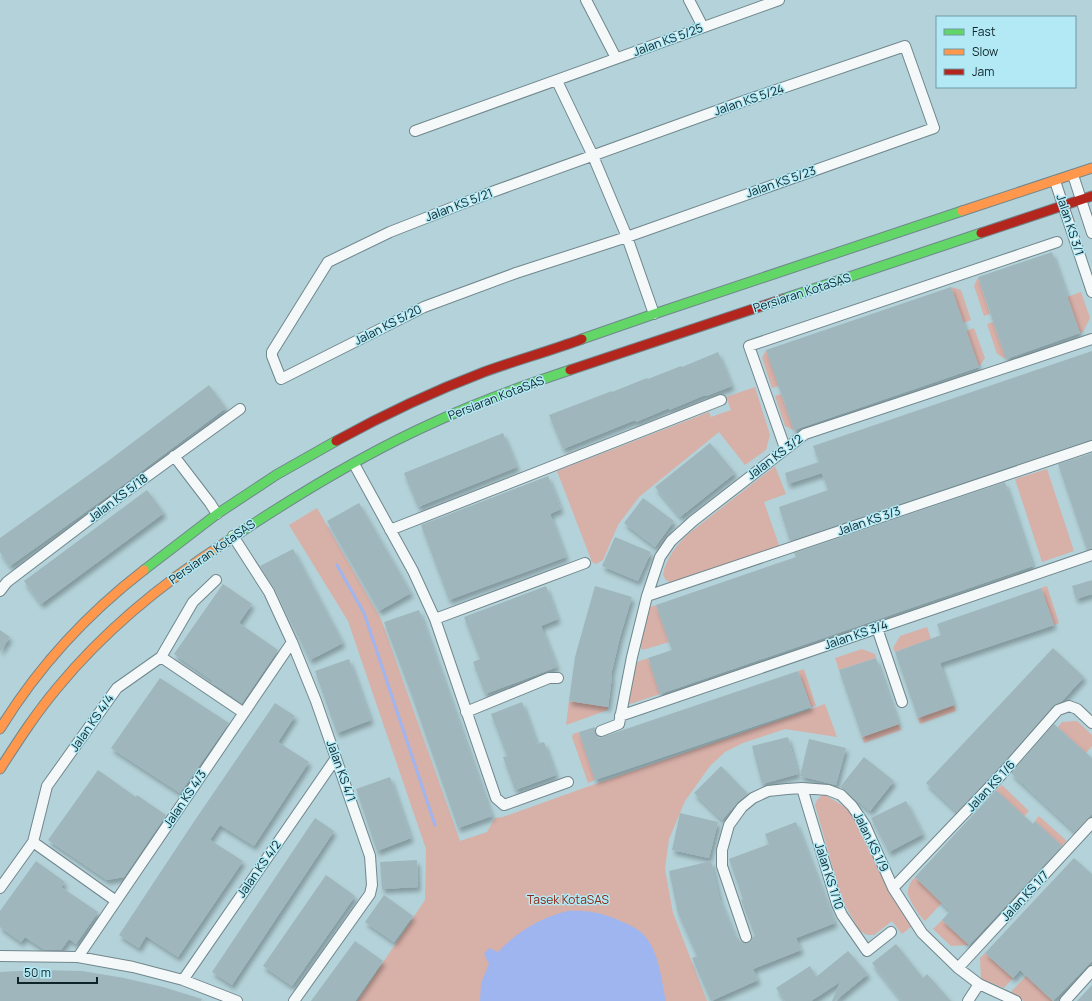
<svg xmlns="http://www.w3.org/2000/svg" width="1092" height="1001" viewBox="0 0 1092 1001" font-family="Manrope,sans-serif">
	<style>
		.green { fill: #d7b0a8 }
		.water { fill: #9fb5ef }
		.lines { fill: none; stroke-linecap: round; stroke-linejoin: round }
		.stream { stroke: #9fb5ef; stroke-width: 3 }
		.building { fill: #9fb7bc; filter: url(#shadow) }
		.street-casing { stroke: #70878d; stroke-width: 12 }
		.fast-casing { stroke: #70878d; stroke-width: 11 }
		.slow-casing { stroke: #70878d; stroke-width: 11 }
		.jam-casing { stroke: #70878d; stroke-width: 11 }
		.street { stroke: #f4f8f9; stroke-width: 10 }
		.fast { stroke: #63d668; stroke-width: 9 }
		.slow { stroke: #ff974d; stroke-width: 9 }
		.jam { stroke: #b3261e; stroke-width: 9 }
		.labels { text-anchor: middle; stroke-width: 3; stroke-linejoin: round; paint-order: stroke }
		.street-label { font-size: 12px; fill: #0e2429; stroke: #b2e9f5 }
		.park-label { font-size: 12px; fill: #8b2610; stroke: #b2e9f5 }
	</style>
	<defs>
		<filter id="shadow"><feDropShadow dx="2.5" dy="4.5" stdDeviation="2" flood-color="#0004"/></filter>
	</defs>
	<rect width="100%" height="100%" fill="#b4d2d9"/>
	<path class="green" d="M978,277L990,314L984,316L974,286Z
		M951,287L961,290L971,320L963,323Z
		M1081,292L1090,318L1083,332L1080,333L1067,297Z
		M993,322L1006,359L997,354L987,324Z
		M974,328L985,358L979,367L966,331Z
		M766,350L779,386L772,388L762,358Z
		M755,387L770,435L766,450L745,465L719,432L639,497L618,525L603,560L596,564L592,562L557,471L709,412L711,417L731,410L726,397Z
		M781,394L794,430L785,426L775,396Z
		M775,466L786,494L764,502L780,548L671,583L666,580L663,575C666,558 676,546 687,535Z
		M1047,469L1074,551L1042,562L1015,479Z
		M317,508L381,619L460,841L487,832L495,818L503,817L584,788L825,704L837,737L785,729L743,743L725,752L710,766L685,801L669,839L665,869L673,913L707,1001H357L425,900L426,849L348,621L289,525Z
		M1047,586L1059,623L1054,625L1041,588Z
		M656,605L669,642L643,650L640,647L650,607Z
		M927,627L931,639L895,652L893,648L900,636Z
		M862,649L875,654L876,658L839,670L835,658Z
		M648,658L660,694L630,704L627,702L637,662Z
		M804,669L816,706L811,707L798,671Z
		M569,701L608,707V710L566,725Z
		M954,705L956,711L920,724L918,718Z
		M1077,721L1092,735V746L1086,753L1058,727L1062,722Z
		M899,724L901,730L864,743L862,737Z
		M579,732L595,780L588,783L572,737L573,734Z
		M1002,785L1029,811L1024,816L996,790Z
		M822,795H825L847,808L851,812L887,885L912,926L902,934L892,921L874,935H867L860,931L842,900L815,805L817,800Z
		M1039,816L1067,841L1062,846L1035,821Z
		M915,877L942,903L925,921C919,916 910,901 908,894C907,888 911,881 915,877Z
		M942,920L969,945L951,946L933,929Z
		M985,953L1013,978L1004,988L981,979L980,958Z
		M1026,976L1053,1001H1024L1009,994Z"/>
	<path class="water" d="M567,911C586,910 598,912 616,919C625,923 633,926 641,932C659,948 661,979 666,1001H480L481,983L489,964L484,954L489,948L498,952C518,931 540,918 567,911Z"/>
	<g class="lines">
		<path class="stream" d="M337,565L364,613L435,825"/>
	</g>
	<path class="building" d="M1052,252L1080,333L1006,359L978,277Z
		M951,287L979,367L794,430L766,350Z
		M1092,351V440L790,541L779,507L828,490L822,473L788,484L785,473L819,462L813,446Z
		M718,352L732,386L706,396L705,395L669,410V408L636,422L635,420L563,449L549,415L612,391V392L647,378L648,379L681,366L682,367Z
		M209,385L226,408L112,493L10,566L0,552V538L108,461Z
		M503,433L517,467L418,507L404,473Z
		M710,443L735,473L680,517L655,487Z
		M1092,453V549L1087,550L1058,464Z
		M548,476L561,509L550,514L566,557L449,600L421,525Z
		M1005,482L1033,566L660,694L648,658L672,650L656,605L796,557L794,553Z
		M147,490L164,513L41,604L24,581Z
		M643,498L674,521L655,547L624,523Z
		M359,503L411,593L379,611L327,521Z
		M615,537L651,552L638,581L602,566Z
		M293,549L343,643L310,660L288,617L275,589L260,566Z
		M1092,580V594L1076,599L1072,586Z
		M223,584L252,604L239,623L278,650L242,703L212,682L213,681L174,654Z
		M546,586L558,619L541,626L557,667L485,694L473,662L480,659L464,617Z
		M595,586L632,597L620,637L611,675L612,676L608,707L569,701L575,657Z
		M1041,588L1054,625L940,663L954,705L918,718L895,652L941,635L937,624Z
		M419,610L492,816L458,828L412,696L384,622Z
		M0,630L10,637L0,652Z
		M1053,648L1084,677L1062,701L1053,706L997,770L957,812L926,783Z
		M876,658L899,724L862,737L839,670Z
		M349,659L371,720L337,733L315,671Z
		M798,671L811,707L595,780L579,732L595,727V733L599,738Z
		M160,678L229,723L180,793L111,748Z
		M522,702L537,744L544,742L556,775L515,790L503,757L507,756L491,714Z
		M275,703L295,716L278,742L309,762L254,846L220,825L210,840L243,861L178,957L146,936L139,948L119,935L193,823Z
		M1054,724L1092,758V814L1075,832L1011,773Z
		M788,737L798,774L762,784L752,746Z
		M809,739L846,748L836,785L800,776Z
		M864,757L894,781L870,811L840,787Z
		M721,766L748,794L738,802L722,820L694,793Z
		M98,770L136,797L137,795L166,815L124,877L107,880L48,840Z
		M390,777L411,838L377,851L356,789Z
		M996,790L1033,824L1035,821L1062,846L969,945L942,920L950,911L915,877Z
		M906,801L923,834L889,852L871,818Z
		M680,813L718,822L709,858L672,850Z
		M315,818L334,831L232,985L212,972Z
		M796,822L835,923L796,938L801,950L753,969L758,980L711,1001L692,958L697,956L678,913L669,871L711,861L720,900L736,938L738,937L740,942L748,943L751,941L752,937L755,936L741,900L743,899L729,859L769,844L765,834Z
		M1074,858L1092,874V961L1053,1001L1020,970L1013,978L985,953Z
		M417,860L418,887L382,889L380,862Z
		M36,861L65,882L61,887L98,912L76,944L69,939L61,950H45L25,937L21,942L0,927V911Z
		M326,875L355,896L292,986L263,966Z
		M384,895L413,916L394,942L365,922Z
		M355,941L383,961L355,1001H311Z
		M896,944L923,978L927,974L951,1001H902L872,963Z
		M848,951L868,974L835,1001H832L840,982L811,1001H785L776,988L810,966L816,977Z
		M38,970L82,971L124,978L163,987L202,999L201,1001H0V972Z
		M1092,985V1001H1077Z"/>
	<g class="lines">
		<defs>
			<path id="street" d="M586,0L616,58
				M689,0L703,27
				M905,46L934,128L627,237L516,273L424,307L281,379L272,356V352L328,262L390,232L492,192L744,101Z
				M557,81L593,156L627,237L654,314
				M415,131L779,0
				M1073,175L1092,233
				M1055,181L1092,292
				M785,448L749,346L1057,242
				M174,456L210,503L217,514
				M354,464L413,571L435,619L496,798L504,805L568,782
				M390,530L721,400
				M233,536L269,592L292,642L316,701L370,856L372,885L370,894L294,1001
				M0,591L7,582L124,493L240,409
				M647,596L1092,446
				M435,619L585,563
				M877,628L902,702
				M161,657L244,713
				M466,712L549,678H558
				M620,716L1092,555
				M601,731L619,724L632,657L647,596L660,557L671,541L693,521L805,434L1092,339
				M802,788L837,904L842,915L867,951L891,932
				M33,842L116,901
				M0,888L33,842L47,786L117,688L161,657L193,602L216,580
				M893,888L1001,775L1058,710L1069,706L1077,709L1092,723
				M746,937L722,866V850L729,825L742,807L753,798L768,791L787,789L802,788L828,790L841,795L852,806L865,825L893,888L922,933L958,968L979,984L1016,1001
				M0,956L78,957L133,967L183,980L237,1001
				M78,957L292,642
				M958,968L1092,823
				M183,980L336,758
				M968,1001L979,984
				M1065,1001L1092,971"/>
			<path id="fast" d="M783,299L981,233
				M582,339L654,314L962,211
				M226,542C293,497 363,454 437,421C480,401 525,385 570,370
				M144,570L217,514L276,475L336,441"/>
			<path id="slow" d="M962,211L1092,168
				M0,729C38,667 87,614 144,570
				M0,769C18,741 36,713 58,687C105,630 164,582 226,542"/>
			<path id="jam" d="M981,233L1092,196
				M570,370L783,299
				M336,441C383,415 434,391 484,372C517,360 550,351 582,339"/>
		</defs>
		<use href="#street" class="street-casing"/>
		<use href="#fast" class="fast-casing"/>
		<use href="#slow" class="slow-casing"/>
		<use href="#jam" class="jam-casing"/>
		<use href="#street" class="street"/>
		<use href="#fast" class="fast"/>
		<use href="#slow" class="slow"/>
		<use href="#jam" class="jam"/>
	</g>
	<g class="labels">
		<g class="street-label">
			<text transform="translate(668 40) rotate(-20)" y="4">Jalan KS 5/25</text>
			<text transform="translate(749 100) rotate(-19)" y="4">Jalan KS 5/24</text>
			<text transform="translate(781 182) rotate(-19)" y="4">Jalan KS 5/23</text>
			<text transform="translate(459 205) rotate(-21)" y="4">Jalan KS 5/21</text>
			<text transform="translate(1070 225) rotate(72)" y="4">Jalan KS 3/1</text>
			<text transform="translate(802 293) rotate(-18)" y="4">Persiaran KotaSAS</text>
			<text transform="translate(388 325) rotate(-27)" y="4">Jalan KS 5/20</text>
			<text transform="translate(496 398) rotate(-21)" y="4">Persiaran KotaSAS</text>
			<text transform="translate(775 457) rotate(-37)" y="4">Jalan KS 3/2</text>
			<text transform="translate(118 498) rotate(-37)" y="4">Jalan KS 5/18</text>
			<text transform="translate(869 521) rotate(-19)" y="4">Jalan KS 3/3</text>
			<text transform="translate(212 552) rotate(-35)" y="4">Persiaran KotaSAS</text>
			<text transform="translate(856 635) rotate(-19)" y="4">Jalan KS 3/4</text>
			<text transform="translate(92 723) rotate(-55)" y="4">Jalan KS 4/4</text>
			<text transform="translate(341 771) rotate(70)" y="4">Jalan KS 4/1</text>
			<text transform="translate(991 786) rotate(-47)" y="4">Jalan KS 1/6</text>
			<text transform="translate(185 799) rotate(-56)" y="4">Jalan KS 4/3</text>
			<text transform="translate(871 842) rotate(64)" y="4">Jalan KS 1/9</text>
			<text transform="translate(259 869) rotate(-55)" y="4">Jalan KS 4/2</text>
			<text transform="translate(829 876) rotate(72)" y="4">Jalan KS 1/10</text>
			<text transform="translate(1025 896) rotate(-47)" y="4">Jalan KS 1/7</text>
		</g>
		<g class="park-label">
			<text x="568" y="904">Tasek KotaSAS</text>
		</g>
	</g>
	<rect x="936" y="16" width="140" height="72" fill="#b2e9f5" stroke="#709aa3"/>
	<rect x="944" y="29" width="20" height="6" fill="#63d668" stroke="#709aa3"/>
	<text x="972" y="36" font-size="12" fill="#0e2429">Fast</text>
	<rect x="944" y="49" width="20" height="6" fill="#ff974d" stroke="#709aa3"/>
	<text x="972" y="56" font-size="12" fill="#0e2429">Slow</text>
	<rect x="944" y="69" width="20" height="6" fill="#b3261e" stroke="#709aa3"/>
	<text x="972" y="76" font-size="12" fill="#0e2429">Jam</text>
	<path d="M18 977v6h79v-6" fill="none" stroke="#0e2429" stroke-width="2"/>
	<text x="24" y="977" font-size="12" fill="#0e2429" stroke="#b2e9f5" stroke-width="3" paint-order="stroke">50 m</text>
</svg>
